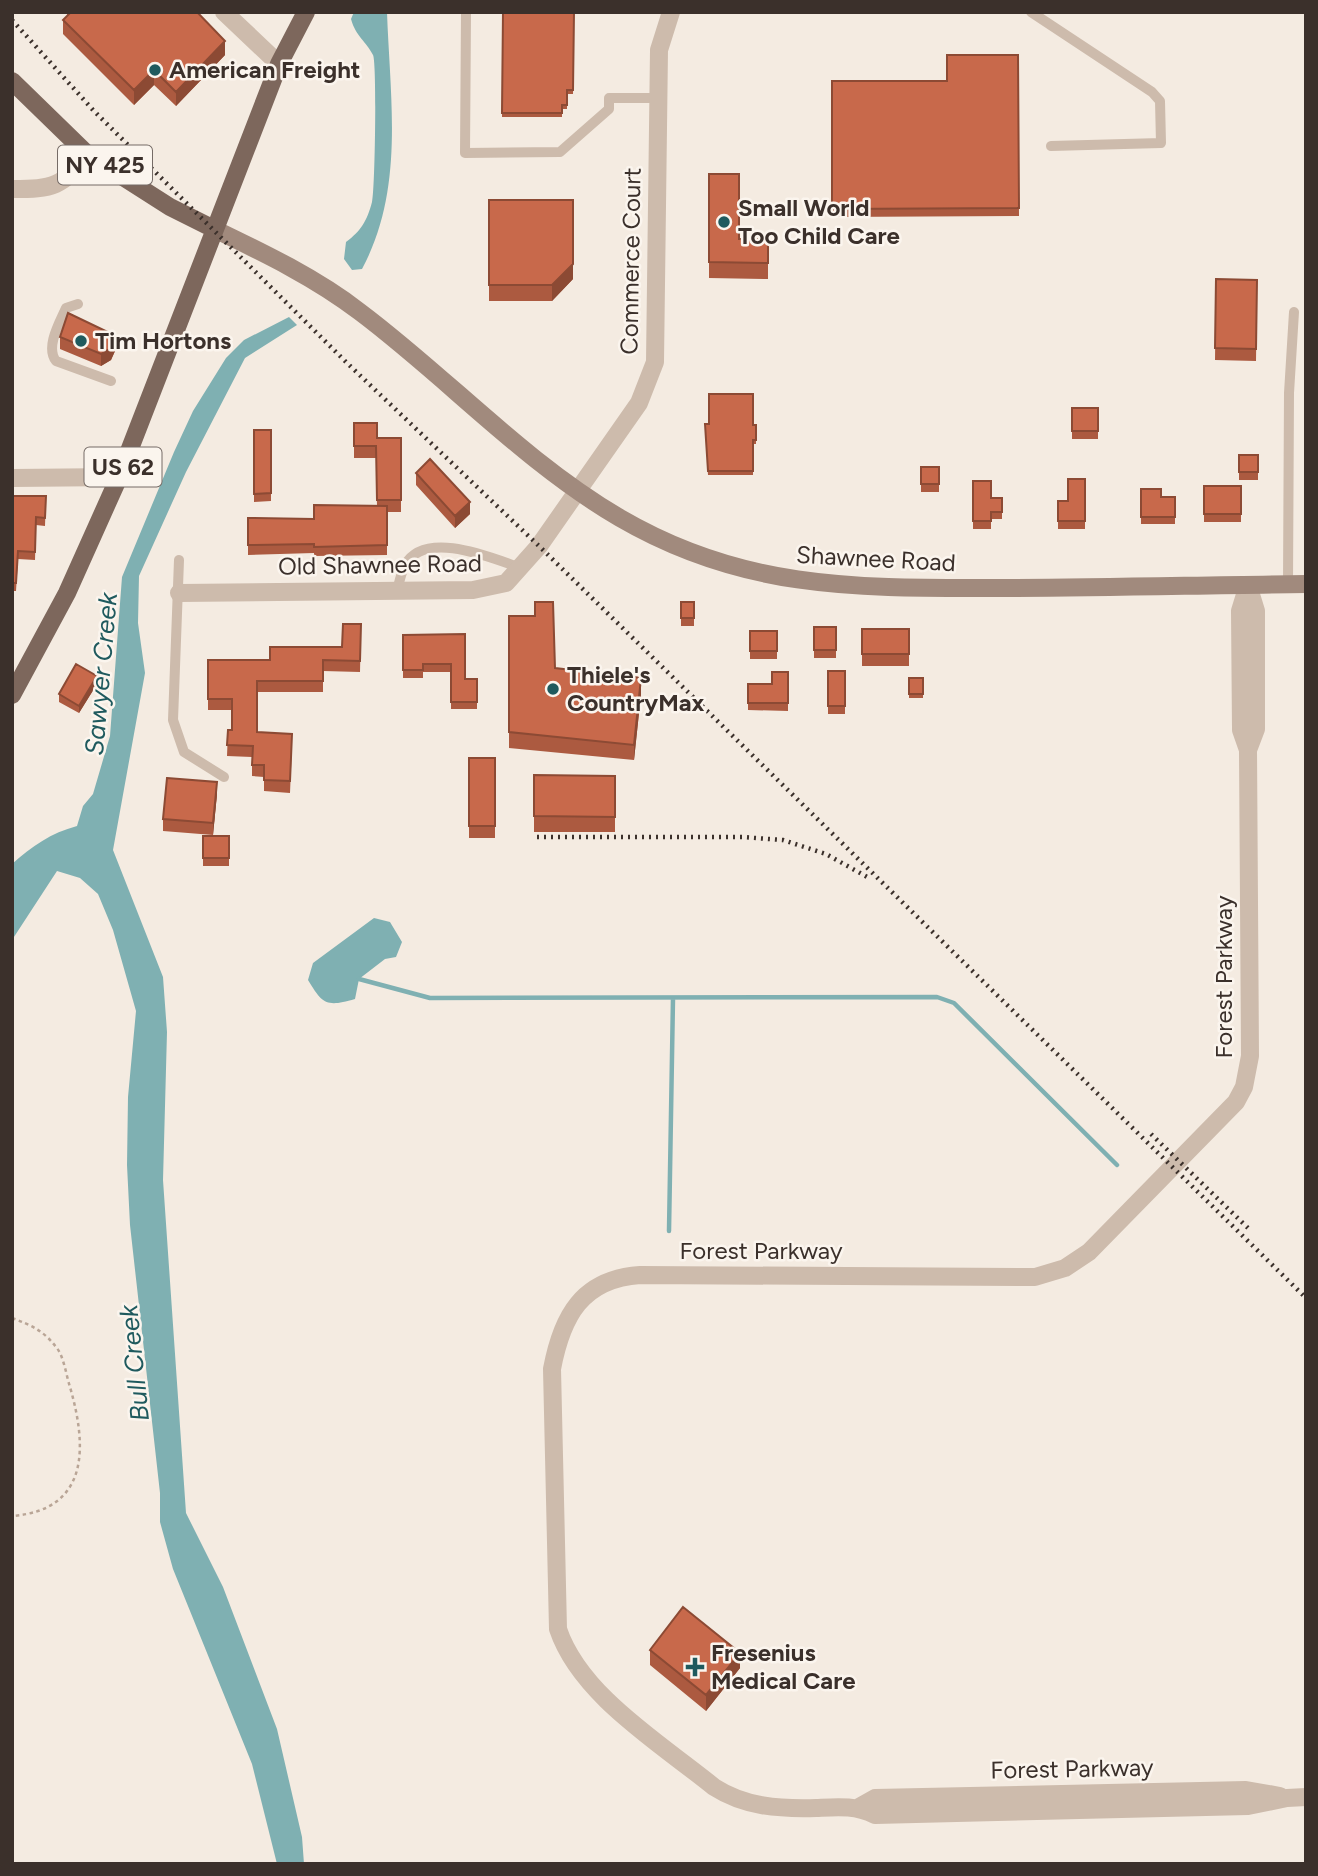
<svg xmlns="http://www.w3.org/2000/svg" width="1318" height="1876" viewBox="0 0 1318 1876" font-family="Figtree,sans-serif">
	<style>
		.water { fill: #7fb0b2 }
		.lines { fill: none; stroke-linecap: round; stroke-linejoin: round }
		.stream { stroke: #7fb0b2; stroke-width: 4.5 }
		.path { stroke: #b9a596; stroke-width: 2.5; stroke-dasharray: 3.5 3.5; stroke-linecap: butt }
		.lane { stroke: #cdbbac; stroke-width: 10 }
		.street { stroke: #cdbbac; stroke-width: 18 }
		.secondary { stroke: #a18a7d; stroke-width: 18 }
		.primary { stroke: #7d675c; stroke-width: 18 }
		.rail { stroke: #3b302b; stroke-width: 4.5; stroke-dasharray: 2 5; stroke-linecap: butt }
		.wall { fill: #ac5a40 }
		.shaded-wall { fill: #8c4a34 }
		.building { fill: #c8694b; stroke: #8c4a34; stroke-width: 2 }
		.poi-dot { fill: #1f5a5e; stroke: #fbf5ee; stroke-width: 2.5 }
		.labels { text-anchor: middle; stroke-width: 5; stroke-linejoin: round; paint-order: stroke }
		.shield { fill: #fbf5ee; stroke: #756b66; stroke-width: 2 }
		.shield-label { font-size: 23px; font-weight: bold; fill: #3b302b }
		.poi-label { font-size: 24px; font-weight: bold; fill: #3b302b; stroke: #fbf5ee; text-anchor: start }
		.street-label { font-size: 24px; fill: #3b302b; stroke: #fbf5ee }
		.water-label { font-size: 26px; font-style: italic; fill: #1f5a5e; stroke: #fbf5ee }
	</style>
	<rect width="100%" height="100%" fill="#f4ebe1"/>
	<path class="water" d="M354,12H387C390,99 405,189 362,269L352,270L344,259L346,242C361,231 367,221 372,202C375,191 377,63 373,55C366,41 356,37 351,19Z
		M289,317L297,325L245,358L186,472L139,576L138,623L145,673L113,850L163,977L167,1032L163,1180L186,1513L223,1587L277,1729L302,1837L304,1864H277L252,1764L173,1569L160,1522V1493L130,1225L127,1165L128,1097L136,1011L113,930L98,894L80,878L57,871L12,940V864C32,846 51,833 77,826L83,806L93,794L110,736L122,577L174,452L193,411L226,358L244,340Z
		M374,918L390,922L402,942L396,957L385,959L359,979L355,999C327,1007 323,1005 308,980L313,963Z"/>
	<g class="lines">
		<path class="stream" d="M359,979L430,998L937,997L954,1003L1117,1165
			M669,1231L673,998"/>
		<path class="path" d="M12,1318C31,1325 44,1331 56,1347C64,1356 66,1375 70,1387C87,1446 90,1510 12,1516"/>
		<path class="lane" d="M466,12L465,153L560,152L609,109V98H657
			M1031,12L1152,92L1160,101L1161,143L1051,146
			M78,304L66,308C60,322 45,347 56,361L111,381
			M179,560L173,720L184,752L224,777
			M1288,584L1289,393L1294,312
			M397,591C399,583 401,573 405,565C425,529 492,558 521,568"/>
		<path class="street" d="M224,12L279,64
			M12,189C53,189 63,187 87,154
			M12,478L119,477
			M1248,585L1240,611L1241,730L1248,750L1250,1056L1244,1087L1236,1102L1089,1252L1065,1268L1035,1277L640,1275C582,1279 562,1316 552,1369L558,1629C580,1695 660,1743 714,1787C745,1807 779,1809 816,1808C837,1807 855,1805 875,1815L1248,1806L1287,1798L1306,1797
			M1248,585L1256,611V729L1248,750
			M179,593L473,590L506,583L539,546L639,403L655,362L659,50L671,12
			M859,1807L875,1798L1246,1790L1280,1796"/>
		<path class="secondary" d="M214,229C264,253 316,278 360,312C448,378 524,462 620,518C747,592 863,588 1005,588C1105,588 1205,585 1306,584"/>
		<path class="primary" d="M12,81L87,154L170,207L214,229
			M12,695L67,593L119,477L279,64L306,12"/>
		<path class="rail" d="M12,20L94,111L347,363L539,546L1306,1298
			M537,837H742L783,840L826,854L869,878
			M1151,1134L1249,1229"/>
	</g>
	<path class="wall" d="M67,12H197L225,55L176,106L154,85L134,105L63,34V20L67,16Z
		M503,12H574L573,94H567V109H562V117H502Z
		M1018,55L1019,216L832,217V81H947Z
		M709,174L739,239H768V279L709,278Z
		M489,200L573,279L552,301H489Z
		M1216,279L1257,280L1256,361L1215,360Z
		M60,337L115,351L111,360L101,366L60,349Z
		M1072,408H1098V439H1072Z
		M354,423L377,438H401V512H387V555L314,556V553L248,555V518L314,519L377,506L376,458H354Z
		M705,424L756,425V444H753V475H708Z
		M254,430H271V501L254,502Z
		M1239,455H1258V480H1239Z
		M921,467H939V492H921Z
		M416,473L470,514L455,528L416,485Z
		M1085,479V529H1058V501H1068Z
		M973,481L991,498H1002V519H991V529H973Z
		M1204,486H1241V522H1204Z
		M1141,489L1161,497H1175V524H1141Z
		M12,496H46L45,526L36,525L35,560L18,559L16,591H12Z
		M681,602H694V626H681Z
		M509,616H535L555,668L641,694L634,760L509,748Z
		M361,624L360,672L323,671V692H257V732L292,745L290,793L264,791V777L252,776V757L227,756L228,730H232V710H208V660H270L342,647Z
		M814,627H836V658H814Z
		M862,629H909V666H862Z
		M750,631H777V659H750Z
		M465,634V679H477V709H451V672H423V678H403V635Z
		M828,671H845V714H828Z
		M788,672V711L748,710V684H772Z
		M909,678H923V698H909Z
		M97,684L79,713L59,702V694Z
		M469,758H495V838H469Z
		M615,776V832H534V816Z
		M217,794L213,835L163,831V819Z
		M203,836H229V866H203Z
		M650,1650L740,1668L706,1711L650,1665Z"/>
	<path class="shaded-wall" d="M225,41V55L176,106V92Z
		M154,70V85L134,105V90Z
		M573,264V279L552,301V285Z
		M115,340V351L111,360L101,366V354Z
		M470,502V514L455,528V516Z
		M97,676V684L79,713V706Z
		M641,678V694L634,760V745Z
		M217,782V794L213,835V823Z
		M740,1653V1668L706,1711V1695Z"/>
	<path class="building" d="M71,12H197L225,41L176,92L154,70L134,90L63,20Z
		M503,12H574L573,90H567V105H562V113H502Z
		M947,55H1018L1019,208L832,209V81H947Z
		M709,174H739V239H768V263L709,262Z
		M489,200H573V264L552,285H489Z
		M1216,279L1257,280L1256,349L1215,348Z
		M68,313L112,334L115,340L111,348L101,354L60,337Z
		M709,394H753V425H756V440H753V471H708L705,424H709Z
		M1072,408H1098V431H1072Z
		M354,423H377V438H401V500H377L376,446H354Z
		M254,430H271V493L254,494Z
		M1239,455H1258V472H1239Z
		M430,459L470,502L455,516L416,473Z
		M921,467H939V484H921Z
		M1068,479H1085V521H1058V501H1068Z
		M973,481H991V498H1002V512H991V521H973Z
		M1204,486H1241V514H1204Z
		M1141,489H1161V497H1175V517H1141Z
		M12,496H46L45,518L36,517L35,552L18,551L16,583H12Z
		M314,505L387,506V545L314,547V544L248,545V518L314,519Z
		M535,602H553L555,668L641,678L634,745L509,732V616H535Z
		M681,602H694V618H681Z
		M343,624H361L360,661L323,660V681H257V732L292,734L290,781L264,780V765H252L253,746L227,745L228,730H232V699H208V660H270V647H342Z
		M814,627H836V650H814Z
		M862,629H909V654H862Z
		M750,631H777V651H750Z
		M465,634V679H477V702H451V664H423V670H403V635Z
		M76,664L97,676L79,706L59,694Z
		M828,671H845V706H828Z
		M772,672H788V703H748V684H772Z
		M909,678H923V694H909Z
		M469,758H495V826H469Z
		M534,775L615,776V817L534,816Z
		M167,778L217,782L213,823L163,819Z
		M203,836H229V858H203Z
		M683,1607L740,1653L706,1695L650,1650Z"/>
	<g class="poi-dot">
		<circle cx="155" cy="70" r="7"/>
		<circle cx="724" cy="222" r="7"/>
		<circle cx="81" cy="341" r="7"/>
		<circle cx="553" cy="689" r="7"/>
		<path d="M691.5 1656.5h7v7h7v7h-7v7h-7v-7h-7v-7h7z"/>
	</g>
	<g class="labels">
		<g class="shield">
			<rect x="58" y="145.5" width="94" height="39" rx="5"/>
			<rect x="84.5" y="447.5" width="77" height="39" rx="5"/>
		</g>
		<g class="shield-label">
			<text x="105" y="173">NY 425</text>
			<text x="123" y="475">US 62</text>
		</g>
		<g class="poi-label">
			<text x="169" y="78">American Freight</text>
			<text x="738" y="216">Small World<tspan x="738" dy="28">Too Child Care</tspan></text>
			<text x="95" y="349">Tim Hortons</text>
			<text x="567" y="683">Thiele's<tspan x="567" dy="28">CountryMax</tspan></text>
			<text x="711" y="1661">Fresenius<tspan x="711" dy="28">Medical Care</tspan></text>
		</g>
		<g class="street-label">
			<text transform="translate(631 261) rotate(-89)" y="8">Commerce Court</text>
			<text transform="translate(876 559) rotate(3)" y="8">Shawnee Road</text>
			<text transform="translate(380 565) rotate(-1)" y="8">Old Shawnee Road</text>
			<text transform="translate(1224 977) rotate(-90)" y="8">Forest Parkway</text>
			<text x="761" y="1259">Forest Parkway</text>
			<text transform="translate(1072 1769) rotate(-1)" y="8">Forest Parkway</text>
		</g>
		<g class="water-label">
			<text transform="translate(101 674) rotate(-85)" y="9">Sawyer Creek</text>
			<text transform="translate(134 1363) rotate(-96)" y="9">Bull Creek</text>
		</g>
	</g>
	<rect width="1318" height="1876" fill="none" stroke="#3b302b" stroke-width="28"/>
</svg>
